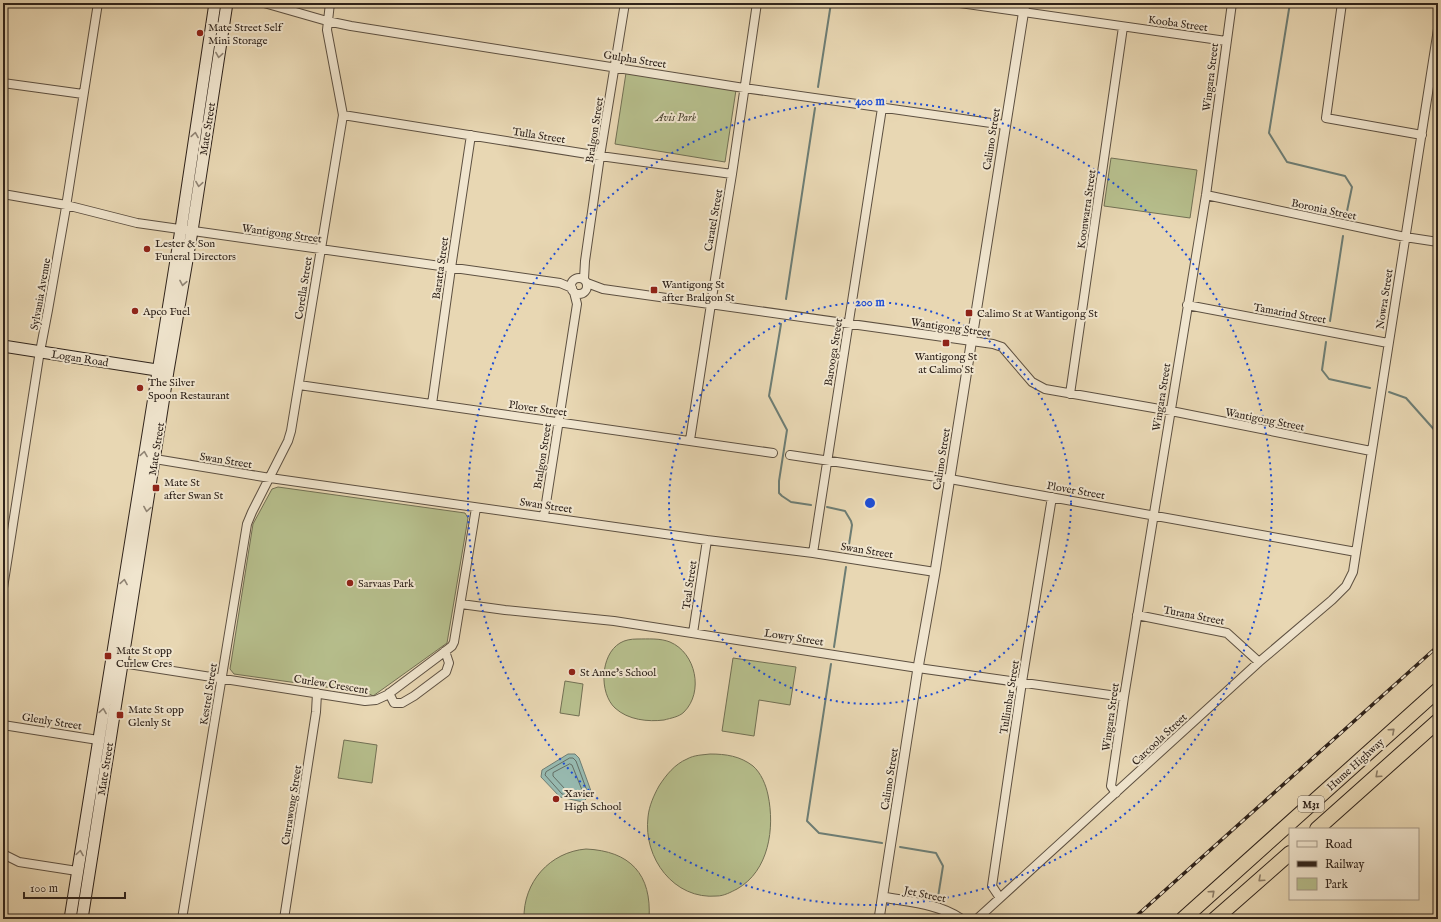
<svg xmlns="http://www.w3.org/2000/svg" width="1441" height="922" viewBox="0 0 1441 922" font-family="'IM FELL English',serif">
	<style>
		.green { fill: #b6be8c; stroke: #727054 }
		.water { fill: #97b9af; stroke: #6d7d74 }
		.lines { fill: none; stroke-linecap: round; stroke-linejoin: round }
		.shore { stroke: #636e65; stroke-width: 1 }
		.stream { stroke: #6d7d74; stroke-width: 2 }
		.minor-casing { stroke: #5d5041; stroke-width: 10 }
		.tertiary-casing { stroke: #5d5041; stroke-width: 11 }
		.secondary-casing { stroke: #2f231b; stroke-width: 13 }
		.motorway-casing { stroke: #2f231b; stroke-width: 16 }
		.minor { stroke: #f0e5ce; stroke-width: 8 }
		.tertiary { stroke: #f0e5ce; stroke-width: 9 }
		.secondary { stroke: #f0e5ce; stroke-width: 11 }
		.motorway { stroke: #e8d7b3; stroke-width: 14 }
		.rail-casing { stroke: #2f231b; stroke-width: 3.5 }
		.rail { stroke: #f0e5ce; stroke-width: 2; stroke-dasharray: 6; stroke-linecap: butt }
		.oneway { stroke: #908474 }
		.oneway2 { stroke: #8c7d67 }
		.ring { fill: none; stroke: #1d4ed8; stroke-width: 2; stroke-dasharray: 2 4 }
		.poi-dot { fill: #8f2418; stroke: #f0e5ce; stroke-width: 1.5 }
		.labels { text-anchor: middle; stroke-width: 4; stroke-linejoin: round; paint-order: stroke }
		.shield { fill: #f0e5ce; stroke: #695d51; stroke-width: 1 }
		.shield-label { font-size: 10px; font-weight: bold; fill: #2f231b }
		.street-label { font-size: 11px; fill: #2f231b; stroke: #f0e5ce }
		.poi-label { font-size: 11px; fill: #2f231b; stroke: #f0e5ce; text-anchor: start }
		.park-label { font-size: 11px; font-style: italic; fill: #514a37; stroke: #f0e5ce }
		.centre { fill: #1d4ed8; stroke: #f0e5ce; stroke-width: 2 }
		.ring-label { font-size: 12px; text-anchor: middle; font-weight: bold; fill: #1d4ed8; stroke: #f0e5ce; stroke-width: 4; stroke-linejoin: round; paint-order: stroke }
	</style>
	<rect width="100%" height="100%" fill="#e8d7b3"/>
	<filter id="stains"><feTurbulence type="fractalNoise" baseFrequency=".005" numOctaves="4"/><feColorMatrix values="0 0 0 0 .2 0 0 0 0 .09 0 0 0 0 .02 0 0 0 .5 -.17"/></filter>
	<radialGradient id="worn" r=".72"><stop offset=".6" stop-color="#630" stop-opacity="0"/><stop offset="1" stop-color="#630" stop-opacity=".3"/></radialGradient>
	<path class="green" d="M626,73L736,90L725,162L615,144Z
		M1111,158L1197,170L1190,218L1104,206Z
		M278,487L465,513L468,518L447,643L373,696L368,693L234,674L230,669L253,524L272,489Z
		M637,639C648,639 660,638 670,642C696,653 704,692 684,712C679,717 671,718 664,720C648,722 628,720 615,708C599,693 600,655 620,643C625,640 631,639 637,639Z
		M733,658L796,667L790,705L759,700L754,736L722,731Z
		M565,681L583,684L579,716L560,713Z
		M344,740L377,745L372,783L338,778Z
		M710,754C726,754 740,756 753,766C761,773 766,785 768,795C775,828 769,871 737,889C731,892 724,896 717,896C674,900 643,858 648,817C649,806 654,795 659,786C666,775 675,764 687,759C694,755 702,755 710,754Z
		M586,849C630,851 652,874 649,919H524C523,882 550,852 586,849Z"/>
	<path class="water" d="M568,754H575L579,758L591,791V794L583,802L560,797L541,777L542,770Z"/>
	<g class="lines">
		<path class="shore" d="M570,758H573L576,761L587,791L585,796L582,798L562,794L545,775L546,772Z
			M570,764L572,765L582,790L580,792L565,789L553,776V773Z"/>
		<path class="stream" d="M1290,3L1269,133L1287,162L1345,176L1352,187L1346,216
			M818,87L831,3
			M786,299L815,108
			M1330,321L1343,236
			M781,324L769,396L787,430L779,481V493L782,496L791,502L811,505
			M1326,342L1322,370L1329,379L1370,388
			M1389,392L1406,398L1438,434
			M827,507L845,511L851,521L852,525L848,551
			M834,647L846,567
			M831,664L807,821L819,833L882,843
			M900,847L936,853L943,866L938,897
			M935,919V917"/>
		<defs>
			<path id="minor" d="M264,3L327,21L351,26L744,88L1005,125
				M960,3L1226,41
				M1342,3L1326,118L1422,135
				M3,83L83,94
				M343,115L600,156L732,174
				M3,194L66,205L137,223L560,283L572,288
				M1206,195L1405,237L1438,242
				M571 286a8 8 0 1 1 16 0a8 8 0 1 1-16 0Z
				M584,279L585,261L600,156L625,3
				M587,283L603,289L993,344L1002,347L1032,382L1045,389L1171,411L1371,451
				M1187,305L1388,343
				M299,385L773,453
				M1070,394L1123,27
				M432,404L451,268L471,135
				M690,440L711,304L732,174L757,3
				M790,455L950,479L1356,552
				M155,459L270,478L707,540L813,553L935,572
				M544,516L577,304L574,292
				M813,553L882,108
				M3,588L39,357L48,310L65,213L98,3
				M461,604L505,610L614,621L918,668L1124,697
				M1137,615L1227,633L1259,662
				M693,633L707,540
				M122,663L365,701L376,700L387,695L443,653L452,646L454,642L476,508
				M389,693L394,703H402L414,696L446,672L449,663L445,651
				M3,725L98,740
				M1116,793L1111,786L1124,697L1206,195L1232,3
				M3,854L19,862L77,871
				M1000,898L992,886L1022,682L1052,497
				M182,919L247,524L252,512L288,441L291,431L343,115L327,30L330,3
				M284,919L316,712L317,693
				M977,919L1259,662L1332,600L1346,586L1353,572L1438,29"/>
			<path id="tertiary" d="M883,897C910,902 937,903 961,919
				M879,919L918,668L935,572L1025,3"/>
			<path id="secondary" d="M3,346L163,371
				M70,919L181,229L215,3
				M82,919L168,371L192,231L227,3"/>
			<path id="motorway" d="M1317,829L1438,721
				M1183,919L1438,690
				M1215,919L1290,853"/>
		</defs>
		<use href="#minor" class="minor-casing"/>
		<use href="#tertiary" class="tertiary-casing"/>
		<use href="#secondary" class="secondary-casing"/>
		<use href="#motorway" class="motorway-casing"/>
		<use href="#minor" class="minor"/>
		<use href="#tertiary" class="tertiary"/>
		<use href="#secondary" class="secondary"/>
		<use href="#motorway" class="motorway"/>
		<defs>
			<path id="rail" d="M1133,919L1438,646"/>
		</defs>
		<use href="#rail" class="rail-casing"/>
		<use href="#rail" class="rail"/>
	</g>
	<defs><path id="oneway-chevron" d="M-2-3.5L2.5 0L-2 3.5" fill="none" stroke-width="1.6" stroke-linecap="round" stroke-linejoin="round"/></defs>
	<g class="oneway">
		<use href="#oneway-chevron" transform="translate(219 55) rotate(99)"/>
		<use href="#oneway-chevron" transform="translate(195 135) rotate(-81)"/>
		<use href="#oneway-chevron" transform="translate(199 184) rotate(99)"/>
		<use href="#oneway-chevron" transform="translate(183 283) rotate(100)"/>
		<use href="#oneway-chevron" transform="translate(144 454) rotate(-81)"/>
		<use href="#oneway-chevron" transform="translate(147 509) rotate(99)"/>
		<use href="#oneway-chevron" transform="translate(124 582) rotate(-81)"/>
		<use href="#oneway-chevron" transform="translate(103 711) rotate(-81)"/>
		<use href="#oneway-chevron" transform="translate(80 853) rotate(-81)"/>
	</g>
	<g class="oneway2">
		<use href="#oneway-chevron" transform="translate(1392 731) rotate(-42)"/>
		<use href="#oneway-chevron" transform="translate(1378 775) rotate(138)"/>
		<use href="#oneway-chevron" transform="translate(1261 879) rotate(138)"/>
		<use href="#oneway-chevron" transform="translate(1212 893) rotate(-42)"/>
	</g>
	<g class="ring">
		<circle cx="870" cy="503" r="201"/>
		<circle cx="870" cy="503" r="402"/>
	</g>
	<g class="poi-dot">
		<circle cx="200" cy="33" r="4"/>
		<circle cx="147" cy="249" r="4"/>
		<rect x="650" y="286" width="8" height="8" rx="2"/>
		<circle cx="135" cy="311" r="4"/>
		<rect x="965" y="309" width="8" height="8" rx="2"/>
		<rect x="942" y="339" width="8" height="8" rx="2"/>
		<circle cx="140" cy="388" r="4"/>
		<rect x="152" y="484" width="8" height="8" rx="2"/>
		<circle cx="350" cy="583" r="4"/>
		<rect x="104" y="652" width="8" height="8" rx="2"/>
		<circle cx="572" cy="672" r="4"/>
		<rect x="116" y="711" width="8" height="8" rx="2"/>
		<circle cx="556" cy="799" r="4"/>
	</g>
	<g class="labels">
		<rect class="shield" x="1298" y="796" width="26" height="16" rx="3"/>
		<g class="shield-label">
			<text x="1311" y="808">M31</text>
		</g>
		<g class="street-label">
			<text transform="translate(1178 23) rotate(8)" y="4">Kooba Street</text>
			<text transform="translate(635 59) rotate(9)" y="4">Gulpha Street</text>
			<text transform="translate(1210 77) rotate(-83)" y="4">Wingara Street</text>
			<text transform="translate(207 129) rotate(-81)" y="4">Mate Street</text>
			<text transform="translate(594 130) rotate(-81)" y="4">Bralgon Street</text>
			<text transform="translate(539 135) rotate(9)" y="4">Tulla Street</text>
			<text transform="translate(991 139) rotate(-81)" y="4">Calimo Street</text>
			<text transform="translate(1086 209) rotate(-82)" y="4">Koonwarra Street</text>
			<text transform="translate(1324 209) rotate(12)" y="4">Boronia Street</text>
			<text transform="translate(713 220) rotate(-80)" y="4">Caratel Street</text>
			<text transform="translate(282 233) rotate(8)" y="4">Wantigong Street</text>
			<text transform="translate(440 268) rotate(-82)" y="4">Baratta Street</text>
			<text transform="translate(303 288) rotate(-81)" y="4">Corella Street</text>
			<text transform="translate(40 294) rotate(-80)" y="4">Sylvania Avenue</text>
			<text transform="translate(1384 299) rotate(-81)" y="4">Nowra Street</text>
			<text transform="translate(1290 313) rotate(10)" y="4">Tamarind Street</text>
			<text transform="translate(951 327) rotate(8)" y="4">Wantigong Street</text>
			<text transform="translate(833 352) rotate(-81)" y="4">Barooga Street</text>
			<text transform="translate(80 358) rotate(9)" y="4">Logan Road</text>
			<text transform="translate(1161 397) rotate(-81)" y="4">Wingara Street</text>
			<text transform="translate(538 408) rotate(8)" y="4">Plover Street</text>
			<text transform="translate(1265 419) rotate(11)" y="4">Wantigong Street</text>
			<text transform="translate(156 449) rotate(-81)" y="4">Mate Street</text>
			<text transform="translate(542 456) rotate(-81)" y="4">Bralgon Street</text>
			<text transform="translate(941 459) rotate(-81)" y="4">Calimo Street</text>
			<text transform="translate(226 460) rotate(9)" y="4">Swan Street</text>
			<text transform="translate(1076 490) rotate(10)" y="4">Plover Street</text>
			<text transform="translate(546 505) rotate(8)" y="4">Swan Street</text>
			<text transform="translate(867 550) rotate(9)" y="4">Swan Street</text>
			<text transform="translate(689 585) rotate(-82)" y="4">Teal Street</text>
			<text transform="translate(1194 615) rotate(11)" y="4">Turana Street</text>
			<text transform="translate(794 637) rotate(9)" y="4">Lowry Street</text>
			<text transform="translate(331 684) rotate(9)" y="4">Curlew Crescent</text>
			<text transform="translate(208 694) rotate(-81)" y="4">Kestrel Street</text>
			<text transform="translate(1009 697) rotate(-81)" y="4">Tullimbar Street</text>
			<text transform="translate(1110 717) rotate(-82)" y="4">Wingara Street</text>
			<text transform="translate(52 721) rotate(9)" y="4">Glenly Street</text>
			<text transform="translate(1159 739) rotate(-43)" y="4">Carcoola Street</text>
			<text transform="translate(1355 764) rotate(-42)" y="4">Hume Highway</text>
			<text transform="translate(105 769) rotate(-81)" y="4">Mate Street</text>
			<text transform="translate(889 779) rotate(-81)" y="4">Calimo Street</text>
			<text transform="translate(291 805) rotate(-81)" y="4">Currawong Street</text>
			<text transform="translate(925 894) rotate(12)" y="4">Jet Street</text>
		</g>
		<g class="poi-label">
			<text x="208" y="31">Mate Street Self<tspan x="208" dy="13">Mini Storage</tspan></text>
			<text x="155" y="247">Lester &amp; Son<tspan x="155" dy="13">Funeral Directors</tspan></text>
			<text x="662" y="288">Wantigong St<tspan x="662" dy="13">after Bralgon St</tspan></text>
			<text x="143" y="315">Apco Fuel</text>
			<text x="977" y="317">Calimo St at Wantigong St</text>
			<text x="946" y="360" text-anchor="middle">Wantigong St<tspan x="946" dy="13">at Calimo St</tspan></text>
			<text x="148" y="386">The Silver<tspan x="148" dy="13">Spoon Restaurant</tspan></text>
			<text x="164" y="486">Mate St<tspan x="164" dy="13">after Swan St</tspan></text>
			<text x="358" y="587">Sarvaas Park</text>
			<text x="116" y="654">Mate St opp<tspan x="116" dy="13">Curlew Cres</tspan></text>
			<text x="580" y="676">St Anne's School</text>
			<text x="128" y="713">Mate St opp<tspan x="128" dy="13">Glenly St</tspan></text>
			<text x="564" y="797">Xavier<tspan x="564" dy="13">High School</tspan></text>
		</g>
		<g class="park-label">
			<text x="676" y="121">Avis Park</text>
		</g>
	</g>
	<circle cx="870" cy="503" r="6" class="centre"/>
	<g class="ring-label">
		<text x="870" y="105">400 m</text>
		<text x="870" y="306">200 m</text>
	</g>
	<rect width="1441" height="922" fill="none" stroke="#e8d7b3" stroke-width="16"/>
	<rect x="4" y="4" width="1433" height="914" fill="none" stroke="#2f231b" stroke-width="2"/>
	<rect x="8" y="8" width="1425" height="906" fill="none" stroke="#2f231b"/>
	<rect x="1289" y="828" width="130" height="72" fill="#f0e5ce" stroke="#a39786"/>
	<rect x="1297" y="841" width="20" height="6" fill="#f0e5ce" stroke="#a39786"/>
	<text x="1325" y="848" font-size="12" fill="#2f231b">Road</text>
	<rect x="1297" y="861" width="20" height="6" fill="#2f231b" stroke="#a39786"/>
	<text x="1325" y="868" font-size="12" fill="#2f231b">Railway</text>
	<rect x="1297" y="878" width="20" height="12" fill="#b6be8c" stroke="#a39786"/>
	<text x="1325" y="888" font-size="12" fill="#2f231b">Park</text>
	<path d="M24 892v6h101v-6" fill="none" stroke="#2f231b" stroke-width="2"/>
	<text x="30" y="892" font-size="12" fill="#2f231b" stroke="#f0e5ce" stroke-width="3" paint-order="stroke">100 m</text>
	<rect width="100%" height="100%" filter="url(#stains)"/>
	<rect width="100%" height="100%" fill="url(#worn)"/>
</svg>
